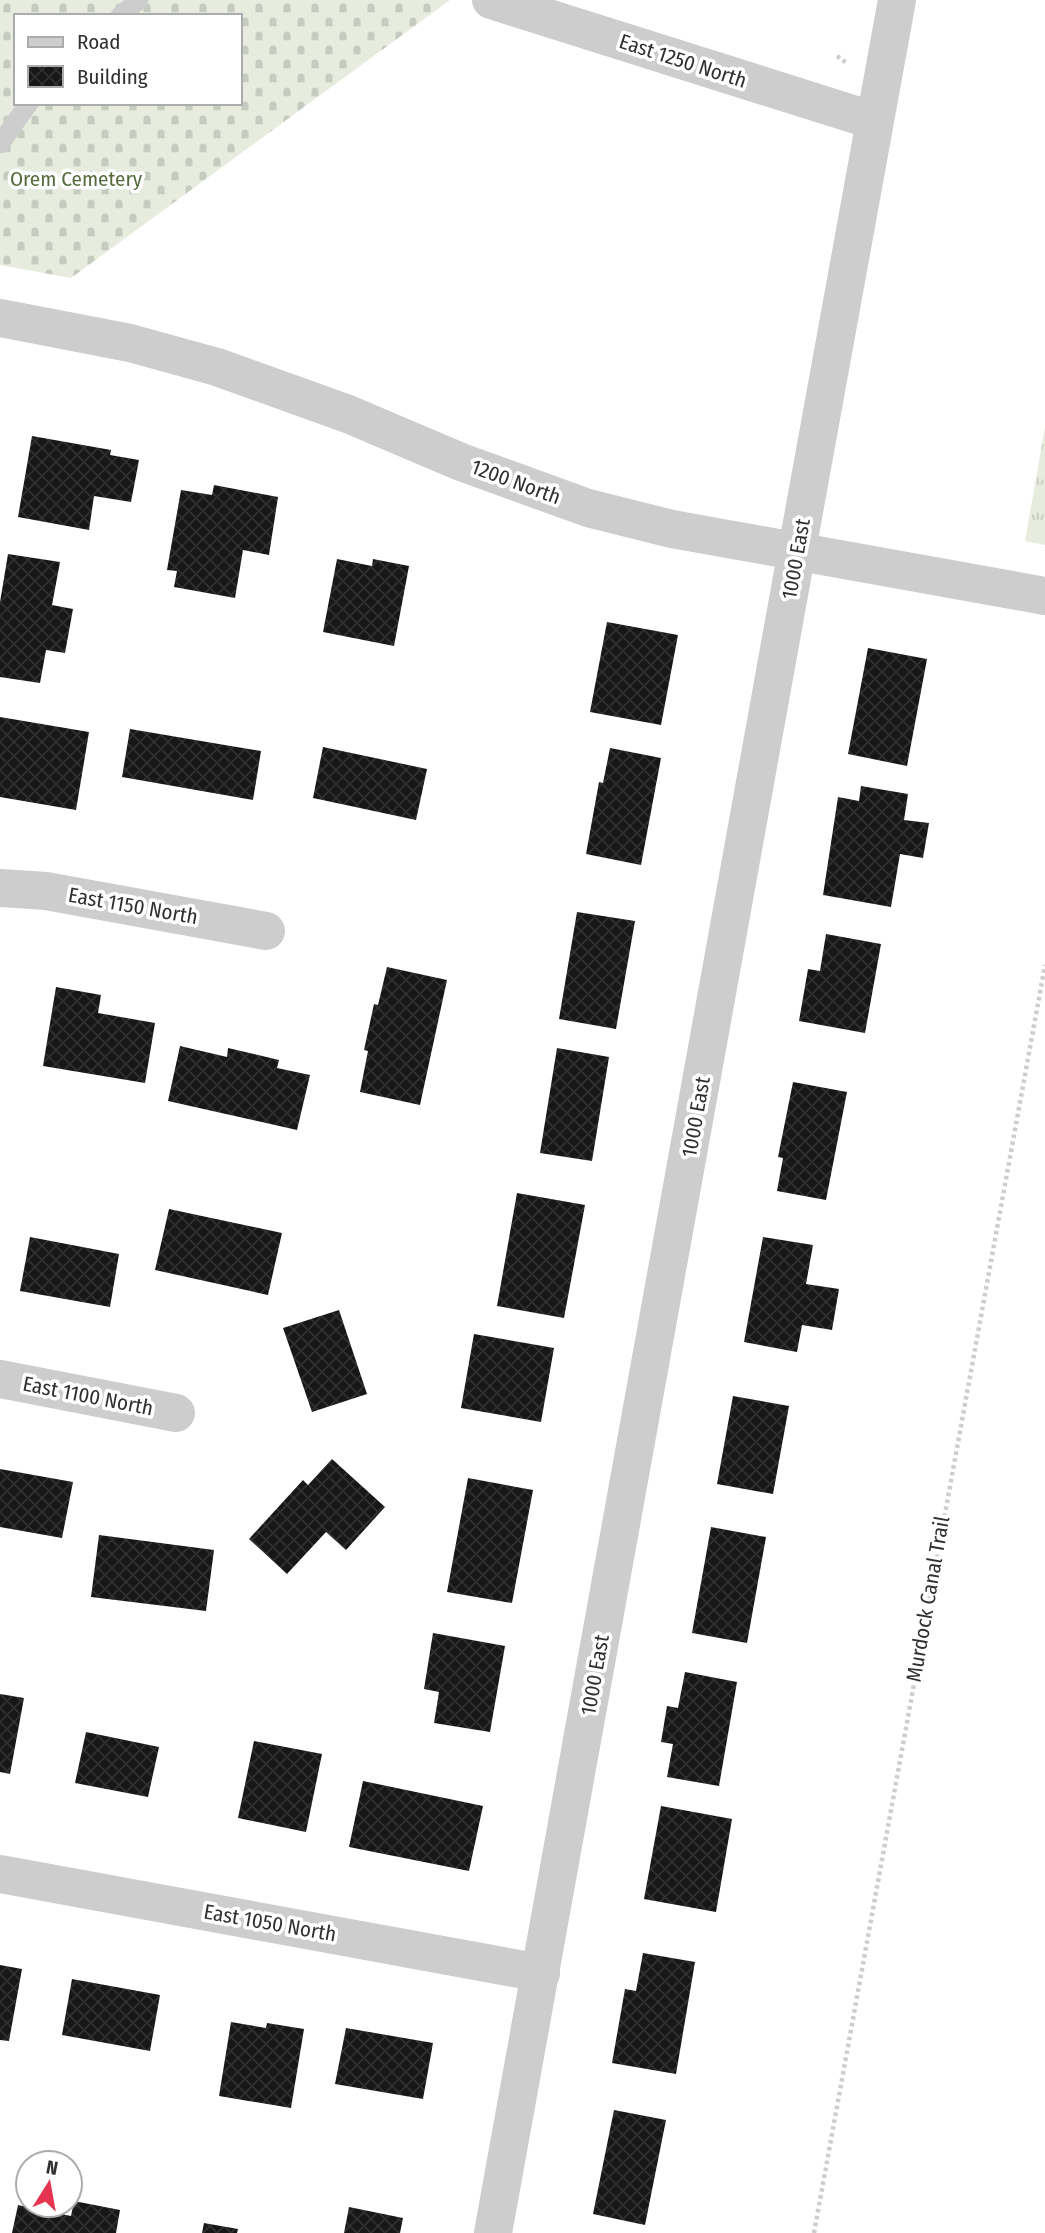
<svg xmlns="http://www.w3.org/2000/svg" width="1045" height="2233" viewBox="0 0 1045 2233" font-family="'Fira Sans Condensed',sans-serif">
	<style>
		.grass { fill: url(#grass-tufts) }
		.cemetery { fill: url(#cemetery-stones); fill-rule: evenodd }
		.building { fill: url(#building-cross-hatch) }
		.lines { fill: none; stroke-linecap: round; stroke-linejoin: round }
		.path { stroke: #cdcdcd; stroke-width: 4.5; stroke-dasharray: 3.5 3.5; stroke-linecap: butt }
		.service { stroke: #cdcdcd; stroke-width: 19 }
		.minor { stroke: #cdcdcd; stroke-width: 38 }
		.tertiary { stroke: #cdcdcd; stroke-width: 38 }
		.labels { text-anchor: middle; stroke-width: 7; stroke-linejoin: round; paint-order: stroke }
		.street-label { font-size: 21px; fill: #303030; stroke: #fff }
		.park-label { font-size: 21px; fill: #566b3d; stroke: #fff }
	</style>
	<defs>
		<pattern id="grass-tufts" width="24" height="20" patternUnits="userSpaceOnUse" patternTransform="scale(1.75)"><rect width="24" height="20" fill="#e7ecde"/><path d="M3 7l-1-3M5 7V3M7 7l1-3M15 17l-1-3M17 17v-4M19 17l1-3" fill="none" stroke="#c6cbbf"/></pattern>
		<pattern id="cemetery-stones" width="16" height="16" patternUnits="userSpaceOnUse" patternTransform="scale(1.75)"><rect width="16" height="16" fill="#e7ecde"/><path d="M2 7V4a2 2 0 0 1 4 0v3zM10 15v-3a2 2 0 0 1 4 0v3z" fill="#c6cbbf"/></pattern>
		<pattern id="building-cross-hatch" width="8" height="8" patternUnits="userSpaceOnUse" patternTransform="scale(1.75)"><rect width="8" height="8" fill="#171717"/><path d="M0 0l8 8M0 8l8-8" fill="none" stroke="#303030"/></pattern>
	</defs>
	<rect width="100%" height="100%" fill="#fff"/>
	<path class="grass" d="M1045,427V545L1025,541Z"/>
	<path class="cemetery" d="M0,0H450L71,278L0,265ZM16,16H240V103H16Z"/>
	<path class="building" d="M32,436L111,450L110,455L139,460L131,502L94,496L89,530L18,517Z
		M214,485L278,497L269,555L243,550L235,598L174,587L177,571L167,570L181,490L212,495Z
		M8,554L60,562L52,605L73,609L65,653L46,650L40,683L0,677V602Z
		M337,559L372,566L373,559L409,566L394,646L323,632Z
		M607,622L678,635L661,725L590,712Z
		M868,648L927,659L907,766L848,754Z
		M0,717L89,732L76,810L0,797Z
		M130,729L261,751L253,800L122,777Z
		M323,747L427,769L416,820L313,798Z
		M610,748L661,758L641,865L586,854L599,782L603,783Z
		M861,786L908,794L904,820L929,823L923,858L900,854L891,907L823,895L838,797L859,801Z
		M577,912L635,921L616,1029L559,1019Z
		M826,934L881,944L865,1033L799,1021L808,969L820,971Z
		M387,967L447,980L420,1105L360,1092L368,1051L364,1050L374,1004L378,1005Z
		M56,987L101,995L98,1013L155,1023L145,1083L43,1066Z
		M180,1046L227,1057L228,1048L279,1060L277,1068L310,1075L297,1130L168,1101Z
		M557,1048L609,1057L592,1161L540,1153Z
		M793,1082L847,1092L826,1200L777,1191L783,1158L778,1157Z
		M517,1193L585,1205L564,1318L497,1306Z
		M169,1209L282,1233L268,1295L155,1270Z
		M30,1237L119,1254L110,1307L20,1291Z
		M763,1237L813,1245L806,1284L839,1289L832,1330L802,1325L797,1352L744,1342Z
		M339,1310L367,1394L312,1412L283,1328Z
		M474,1334L554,1348L541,1422L461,1408Z
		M733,1396L789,1406L773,1494L717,1484Z
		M332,1459L385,1507L346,1550L326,1532L287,1574L249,1539L303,1480L308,1485Z
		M0,1469L73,1482L62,1538L0,1527Z
		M468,1478L533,1490L512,1603L447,1592Z
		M711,1527L766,1537L747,1643L692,1633Z
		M99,1535L214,1550L206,1611L91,1597Z
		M433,1633L505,1646L490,1732L434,1723L439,1692L424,1689Z
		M685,1672L737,1682L719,1786L667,1777L673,1744L661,1742L667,1706L678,1708Z
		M0,1694L24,1698L10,1774L0,1772Z
		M86,1732L159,1747L148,1797L75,1783Z
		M254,1741L322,1754L306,1832L238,1818Z
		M363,1781L483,1806L469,1871L349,1847Z
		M661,1806L732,1819L716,1912L644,1899Z
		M643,1953L695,1962L676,2074L612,2063L625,1989L636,1991Z
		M0,1965L22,1969L9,2041L0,2040Z
		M72,1979L160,1995L150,2051L62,2035Z
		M231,2022L266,2028L267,2023L304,2029L291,2108L219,2096Z
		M346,2028L433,2043L423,2099L335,2084Z
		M614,2110L666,2120L645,2225L593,2214Z
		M74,2201L120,2210L116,2233H12L18,2205L71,2216Z
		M349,2207L403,2218L400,2233H344Z
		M204,2223L238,2229L237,2233H202Z"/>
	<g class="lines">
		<path class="path" d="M837,56L848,64
			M814,2233L1045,965"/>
		<path class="service" d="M120,16L139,0
			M0,144L29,103"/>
		<path class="minor" d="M491,0L875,121
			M797,550L897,0
			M0,888L46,891L266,931
			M0,1379L176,1413
			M0,1874L541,1973"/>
		<path class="tertiary" d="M0,318L130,343L217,367L348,414L461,462L588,508L672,529L1045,596
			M493,2233L797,550"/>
	</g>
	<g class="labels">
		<g class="street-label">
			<text transform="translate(683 61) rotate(18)" y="7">East 1250 North</text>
			<text transform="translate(516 482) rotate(20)" y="7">1200 North</text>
			<text transform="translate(796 559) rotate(-80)" y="7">1000 East</text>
			<text transform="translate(133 906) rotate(10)" y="7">East 1150 North</text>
			<text transform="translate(696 1117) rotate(-80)" y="7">1000 East</text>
			<text transform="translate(88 1396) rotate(11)" y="7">East 1100 North</text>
			<text transform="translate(928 1599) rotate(-80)" y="7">Murdock Canal Trail</text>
			<text transform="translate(595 1675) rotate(-80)" y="7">1000 East</text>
			<text transform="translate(270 1923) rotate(10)" y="7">East 1050 North</text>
		</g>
		<g class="park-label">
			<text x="76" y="186">Orem Cemetery</text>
		</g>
	</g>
	<rect x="14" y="14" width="228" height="91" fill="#ffffff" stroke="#acacac" stroke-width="2"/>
	<rect x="28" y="37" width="35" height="10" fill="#cdcdcd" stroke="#acacac" stroke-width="2"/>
	<text x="77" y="49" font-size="21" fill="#303030">Road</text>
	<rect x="28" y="66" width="35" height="21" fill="url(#building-cross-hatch)" stroke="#acacac" stroke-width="2"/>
	<text x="77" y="84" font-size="21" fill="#303030">Building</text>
	<g transform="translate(49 2184) rotate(11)"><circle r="33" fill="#ffffff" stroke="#acacac" stroke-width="2"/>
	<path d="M0-5L12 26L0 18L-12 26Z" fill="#e4344f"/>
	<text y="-10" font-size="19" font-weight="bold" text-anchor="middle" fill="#303030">N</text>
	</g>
</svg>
